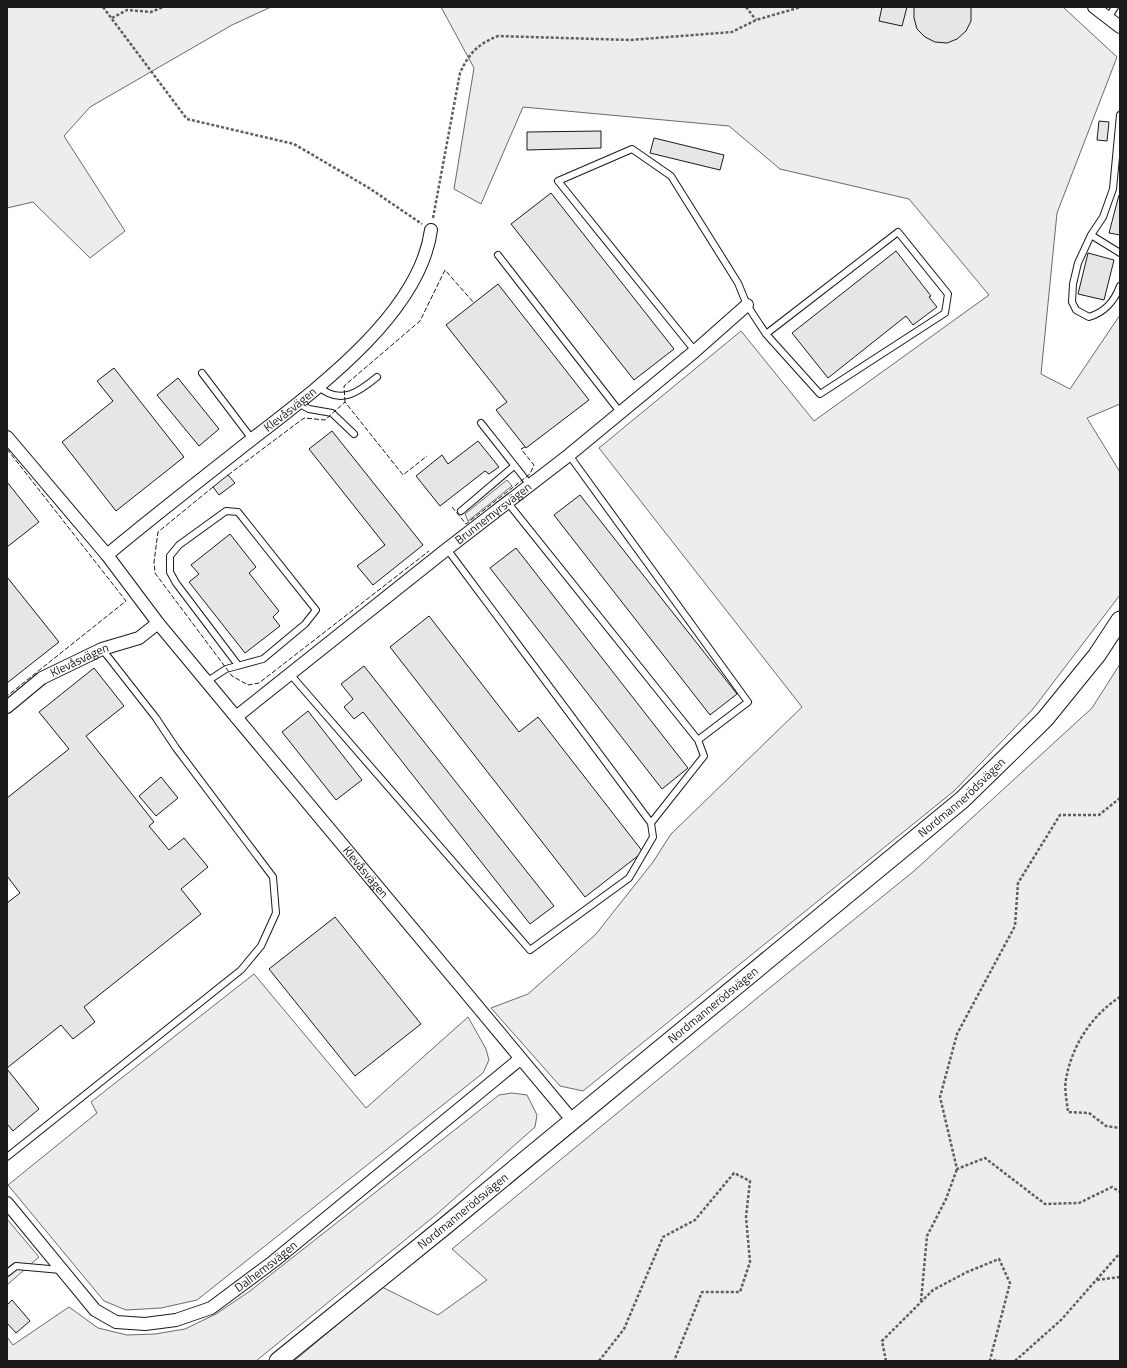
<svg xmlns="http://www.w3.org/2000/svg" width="1127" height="1368" viewBox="0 0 1127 1368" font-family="'Titillium Web',sans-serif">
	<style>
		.built { fill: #ededed; stroke: #6a6a6a }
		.building { fill: #e6e6e6; stroke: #1a1a1a }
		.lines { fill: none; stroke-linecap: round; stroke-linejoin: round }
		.lane-casing { stroke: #1a1a1a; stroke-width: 8 }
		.street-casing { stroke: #1a1a1a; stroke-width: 14 }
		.secondary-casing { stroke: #1a1a1a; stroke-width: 19 }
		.path { stroke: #5f5f5f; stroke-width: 2.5; stroke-dasharray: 3 2; stroke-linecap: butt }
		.lane { stroke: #fff; stroke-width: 6 }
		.street { stroke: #fff; stroke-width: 12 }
		.secondary { stroke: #fff; stroke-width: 17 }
		.fence { stroke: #1a1a1a; stroke-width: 1; stroke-dasharray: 5 2; stroke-linecap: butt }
		.labels { text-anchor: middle; stroke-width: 3; stroke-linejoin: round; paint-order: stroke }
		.street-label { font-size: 12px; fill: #1a1a1a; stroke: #fff }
	</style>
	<rect width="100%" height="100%" fill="#fff"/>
	<path class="built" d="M7,7H271L232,25L90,107L64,136L125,231L90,258L33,202L7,208Z
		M441,7H1063L1117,57L1057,213L1041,374L1070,389L1120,315V404L1087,418L1120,472V595L1033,709L954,791L583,1091L560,1086L491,1008L528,994L596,934L653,862L671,834L802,707L599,448L741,331L814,421L989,295L909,199L780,169L729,126L523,107L481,204L454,189L474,68Z
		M507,480L512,486L468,521L465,514Z
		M1120,664V1361H294L382,1287L438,1315L487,1280L452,1249L762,994L914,871L1092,708Z
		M254,974L366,1108L468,1017L486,1049L489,1060L483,1073L197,1300L161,1308L126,1310L104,1301L8,1185L97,1113L91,1102Z
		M512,1093L527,1095L537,1115L535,1127L437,1214L256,1361H7V1337L13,1345L69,1307L98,1328L127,1335L155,1334L185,1329L216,1314L250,1291L499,1095Z
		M7,1219L39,1257L7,1285Z"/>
	<path class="building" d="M882,7H907L902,26L879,21Z
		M914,7H971V21L966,31L957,39L947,43L935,42L925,37L917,29L914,18Z
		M1099,121L1109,122L1107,141L1097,140Z
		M601,131V148L527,150V132Z
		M654,138L724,155L720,170L650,153Z
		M551,193L674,349L634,380L511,224Z
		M1119,195H1120V235L1109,233Z
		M896,251L931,296L929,297L937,307L913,325L906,316L828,378L792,333Z
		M1088,253L1114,260L1104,300L1078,294Z
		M498,284L589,400L526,448L496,410L507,402L446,325Z
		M114,368L184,457L116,511L62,442L113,401L97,381Z
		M178,378L219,429L199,446L157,395Z
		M332,431L423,545L373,585L357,566L385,545L309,449Z
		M478,441L499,467L489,474L485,471L440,506L416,476L442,455L448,464Z
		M228,475L235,483L219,495L213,487Z
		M7,482L39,522L7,547Z
		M580,495L737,694L710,715L554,515Z
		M230,534L256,567L249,573L279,611L273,617L280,626L245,653L189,582L199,574L191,565Z
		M516,548L688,768L662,789L490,568Z
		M7,577L59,642L7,683Z
		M429,616L519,732L538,717L643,852L585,897L390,647Z
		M364,666L554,906L530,924L363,712L354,719L344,707L353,699L341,684Z
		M94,668L124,706L86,736L154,822L149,826L169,850L184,838L208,867L181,889L201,914L84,1007L95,1022L73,1039L61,1025L7,1068V903L20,893L7,876V798L69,749L39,712Z
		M308,711L362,780L336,800L282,732Z
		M161,777L178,798L156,816L139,796Z
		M335,917L421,1024L355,1076L269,969Z
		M7,1069L39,1109L13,1131L7,1124Z
		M12,1300L30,1321L16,1333L7,1323V1305Z"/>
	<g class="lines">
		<defs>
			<path id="lane" d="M1108,18L1115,7
				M1120,115L1113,189L1103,217L1091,235L1078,263L1073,284L1072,302L1076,310L1089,317C1105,312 1114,302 1120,286
				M1091,235L1120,253
				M498,255L620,412
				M695,351L558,181L632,149L671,176L738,283L747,305L766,334L820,394L945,313L948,294L898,232L766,334
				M202,373L252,439
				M318,386C340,406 359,392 377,377
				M298,403L309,409L332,413L354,434
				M481,423L530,485
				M508,503L698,740L748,702L569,455
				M461,511L514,466
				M447,549L651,823L704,756L698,740
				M290,674L530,950L629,878L653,837L651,823
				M206,682L226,669L263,659L305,624L316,610L238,512L226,511L179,545L170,556V572L176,583L238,665
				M7,1157L241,970L261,946L276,913L273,877L176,748L156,718L102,649
				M7,1273L16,1266L61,1270"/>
			<g id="street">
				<path d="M1094,7L1120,27"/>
				<path id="s1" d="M7,437L107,555L158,623L236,717L573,1121"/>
				<path id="s2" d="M107,555C150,519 194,485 237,451C304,398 419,319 431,230"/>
				<path id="s3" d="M7,707L42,678L102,649L139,638L158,623"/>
				<path id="s4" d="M236,717L447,549L569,455L695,351L747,305"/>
				<path id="s5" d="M7,1203L95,1310L116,1322L145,1324L176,1320L211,1308L274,1261L520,1059"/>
			</g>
			<g id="secondary">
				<path id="s6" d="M278,1361L445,1226L962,800L1045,719L1097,655L1120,620"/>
			</g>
		</defs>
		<use href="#lane" class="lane-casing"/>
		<use href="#street" class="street-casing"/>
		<use href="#secondary" class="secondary-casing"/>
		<path class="path" d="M103,7L187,119L294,144L369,188L422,224
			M746,7L756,20
			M112,18L127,10L151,12L163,7
			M433,218L460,73C469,53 478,44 498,36L630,40L732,32L756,20L801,7
			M1120,798L1099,815H1060L1018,883L1015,926L957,1034L940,1097L957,1169L985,1158L1045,1204L1079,1203L1112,1187L1120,1192
			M1120,997C1092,1015 1072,1045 1066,1079C1064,1089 1067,1102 1068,1112L1089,1113L1106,1126L1120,1128
			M1097,1280L1120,1277
			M921,1301L927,1236L946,1199L957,1169
			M599,1361L624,1329L663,1237L695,1220L734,1173L750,1181L746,1217L750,1262L740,1292H702L674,1361
			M886,1361L882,1341L933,1290L967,1272L999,1259L1010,1283L990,1360L1000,1361
			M1015,1361L1061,1320L1120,1253"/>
		<use href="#lane" class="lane"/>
		<use href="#street" class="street"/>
		<use href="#secondary" class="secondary"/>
		<path class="fence" d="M345,402L344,386L420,321L445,270L474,303
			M7,449L126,601L7,696
			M228,475L304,418L325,420L345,402L403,475L427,456
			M213,487L158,532L154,562L155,573L232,676L248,685L259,683L429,551
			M452,507L466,524L530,474L534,465L521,449L525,447"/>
	</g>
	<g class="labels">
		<g class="street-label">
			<text dy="4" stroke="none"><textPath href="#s2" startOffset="234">Klevåsvägen</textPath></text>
			<text dy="4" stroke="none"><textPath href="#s4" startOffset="328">Brunnemyrsvägen</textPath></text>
			<text dy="4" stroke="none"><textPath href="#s3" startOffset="87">Klevåsvägen</textPath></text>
			<text dy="4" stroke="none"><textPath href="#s6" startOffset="886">Nordmannerödsvägen</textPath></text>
			<text dy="4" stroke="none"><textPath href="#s1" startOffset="564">Klevåsvägen</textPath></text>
			<text dy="4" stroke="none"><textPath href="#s6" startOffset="562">Nordmannerödsvägen</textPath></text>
			<text dy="4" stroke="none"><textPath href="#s6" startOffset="238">Nordmannerödsvägen</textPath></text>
			<text dy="4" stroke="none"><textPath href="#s5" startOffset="329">Dalhemsvägen</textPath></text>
		</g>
	</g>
	<rect width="1127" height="1368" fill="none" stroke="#1a1a1a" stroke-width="16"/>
</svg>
